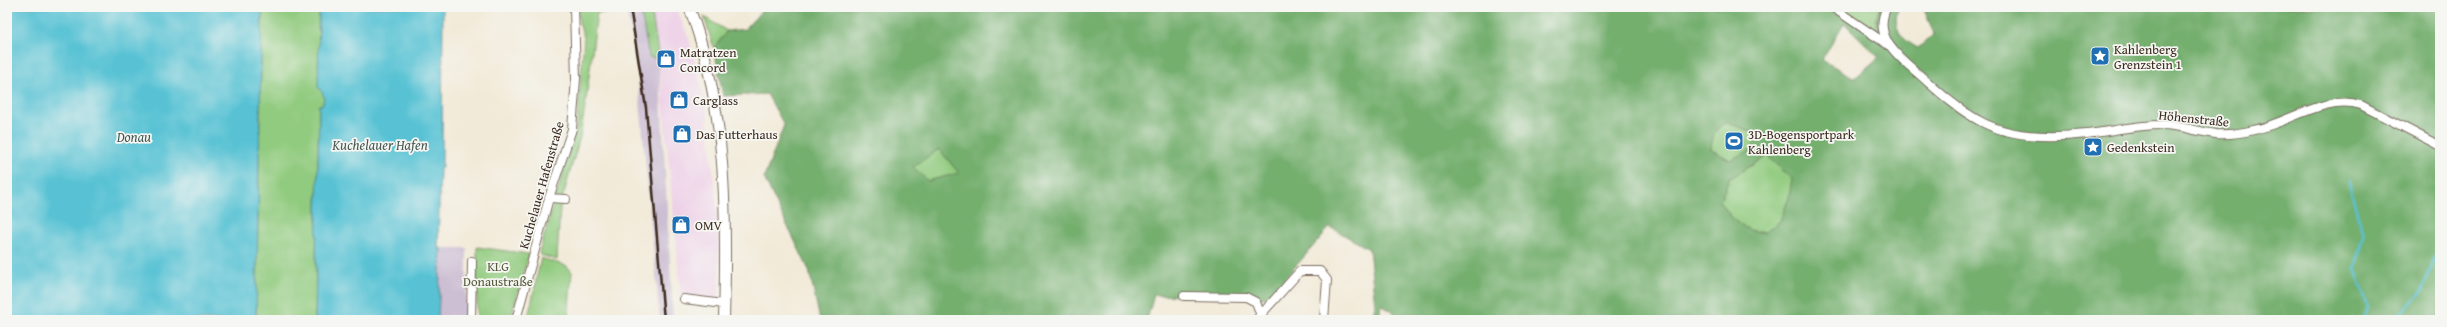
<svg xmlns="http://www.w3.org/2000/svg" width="2447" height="327" viewBox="0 0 2447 327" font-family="'Gentium Book Plus',serif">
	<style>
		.built { fill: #eed0e7 }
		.industrial { fill: #ccbed3 }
		.green { fill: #91cb7f; stroke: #667a4e }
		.forest { fill: #74af6e; stroke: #586c46; fill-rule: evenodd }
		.water { fill: #58c2d4; stroke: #4a7679 }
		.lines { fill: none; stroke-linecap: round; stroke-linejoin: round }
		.stream { stroke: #58c2d4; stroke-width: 2.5 }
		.minor-casing { stroke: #7b6d5f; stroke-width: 10 }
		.major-casing { stroke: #7b6d5f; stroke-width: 12 }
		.minor { stroke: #fff; stroke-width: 8 }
		.major { stroke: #fff; stroke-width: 10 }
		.rail { stroke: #3b2a1e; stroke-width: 2.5 }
		.labels { text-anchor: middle; stroke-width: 3.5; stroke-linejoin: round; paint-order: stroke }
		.poi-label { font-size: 13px; fill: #3b2a1e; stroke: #f6f6f2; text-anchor: start }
		.street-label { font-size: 13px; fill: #3b2a1e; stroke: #f6f6f2 }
		.park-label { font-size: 13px; fill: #555a3b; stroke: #f6f6f2 }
		.water-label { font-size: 14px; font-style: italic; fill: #445855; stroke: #f6f6f2 }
	</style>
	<rect width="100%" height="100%" fill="#f6f6f2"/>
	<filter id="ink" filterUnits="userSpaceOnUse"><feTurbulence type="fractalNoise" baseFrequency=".025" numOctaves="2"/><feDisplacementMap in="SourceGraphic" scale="8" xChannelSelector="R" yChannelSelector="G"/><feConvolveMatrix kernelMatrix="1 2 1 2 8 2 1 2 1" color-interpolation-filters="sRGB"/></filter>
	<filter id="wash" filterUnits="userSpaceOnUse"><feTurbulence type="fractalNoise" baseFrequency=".012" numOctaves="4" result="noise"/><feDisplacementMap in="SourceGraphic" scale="16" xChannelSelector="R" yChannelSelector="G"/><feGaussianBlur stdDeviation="0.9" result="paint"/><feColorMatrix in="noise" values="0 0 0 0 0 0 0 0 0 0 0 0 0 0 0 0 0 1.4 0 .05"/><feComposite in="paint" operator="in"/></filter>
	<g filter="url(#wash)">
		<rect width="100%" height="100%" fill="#f2ead8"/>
		<path class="built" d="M651,7H676L689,39L707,111L719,231V302L681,297L659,59Z"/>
		<path class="industrial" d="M625,7H640L649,57L659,59L673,320H660L635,48Z
			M441,248H467L466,320H438Z"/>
		<path class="green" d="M262,7H319L318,28L320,31L324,100L322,105H319L315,320H256Z
			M578,7H606L605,13H597L586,101L580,137L560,207L557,260L541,255L539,253L577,126L584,37L579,23Z
			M640,7H651L659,59L649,57Z
			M1840,7H1880L1876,19L1878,32Z
			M704,17L727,31L714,48Z
			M1727,122L1756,133C1756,152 1745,152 1730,160L1711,149C1712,136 1715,128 1727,122Z
			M939,149L959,173L928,181L912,167Z
			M1767,156L1792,179L1789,198L1780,221L1764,233C1739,229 1734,222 1720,201L1729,179Z
			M477,247L529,254L510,320H477Z
			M541,258L567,266L572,272L568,320H527C533,299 536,279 541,258Z"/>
		<path class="forest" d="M765,7H1862L1839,8L1877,33L1876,19L1880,7H1899C1891,27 1901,39 1918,48L1934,34L1923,7H2440V320H1403L1381,304L1379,320H1372L1375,305L1369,249L1330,227L1268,298L1154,295L1147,320H820L809,270L764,178L784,125L767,94L723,96L714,48L727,31L745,29ZM1844,23L1879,57L1855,78L1822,60ZM1727,122L1756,133C1756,152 1745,152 1730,160L1711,149C1712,136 1715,128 1727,122ZM939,149L959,173L928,181L913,167ZM1767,156L1792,179L1789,198L1780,221L1764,233C1739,229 1734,222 1720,201L1729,179Z"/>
		<path class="water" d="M7,7H262L256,320H7Z
			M319,7H443L442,168H440L438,248H441L438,320H315L319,105H322C326,97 323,93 318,87Z"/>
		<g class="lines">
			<path class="stream" d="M2348,180L2363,235L2355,269L2368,307L2364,320
				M2395,320L2423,290L2440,243"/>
		</g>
	</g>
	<g filter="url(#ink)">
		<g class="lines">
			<defs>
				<path id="minor" d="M1832,7L1888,45
					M1887,7C1873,34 1894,53 1914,70C1934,87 1954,107 1978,120C2009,138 2052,138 2087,134C2112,131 2137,125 2162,125C2180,125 2198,132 2216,134C2228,135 2242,133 2254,130C2289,123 2325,94 2361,105L2440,146
					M549,198L566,199
					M1184,296L1246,297L1256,302L1260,313
					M684,299L724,304
					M471,320L472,261
					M516,320L549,198L572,129L576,79L574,7
					M1256,320L1300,271H1320L1327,280L1324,320"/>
				<path id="major" d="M689,7C727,105 727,216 724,320"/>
			</defs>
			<use href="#minor" class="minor-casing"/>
			<use href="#major" class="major-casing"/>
			<use href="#minor" class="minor"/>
			<use href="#major" class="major"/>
			<path class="rail" d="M630,7L646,108L664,320"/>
		</g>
	</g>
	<defs>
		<symbol id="sight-square" viewBox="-11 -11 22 22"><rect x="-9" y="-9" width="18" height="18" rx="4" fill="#1f6fb2" stroke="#f6f6f2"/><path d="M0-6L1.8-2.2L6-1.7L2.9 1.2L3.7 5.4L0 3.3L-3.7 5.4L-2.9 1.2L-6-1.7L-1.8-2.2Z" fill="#fff"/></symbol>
		<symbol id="shop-square" viewBox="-11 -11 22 22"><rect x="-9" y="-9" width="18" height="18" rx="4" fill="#1f6fb2" stroke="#f6f6f2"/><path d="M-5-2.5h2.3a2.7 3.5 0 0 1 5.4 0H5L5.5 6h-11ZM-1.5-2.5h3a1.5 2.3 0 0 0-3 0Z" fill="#fff"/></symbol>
		<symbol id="stadium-square" viewBox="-11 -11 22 22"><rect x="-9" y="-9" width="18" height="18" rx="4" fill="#1f6fb2" stroke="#f6f6f2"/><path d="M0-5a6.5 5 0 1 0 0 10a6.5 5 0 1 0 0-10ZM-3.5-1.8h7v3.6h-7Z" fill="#fff"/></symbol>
	</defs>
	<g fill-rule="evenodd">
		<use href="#sight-square" x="2089" y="45" width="22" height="22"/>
		<use href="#shop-square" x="655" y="48" width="22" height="22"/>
		<use href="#shop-square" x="668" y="89" width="22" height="22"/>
		<use href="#shop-square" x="671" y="123" width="22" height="22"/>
		<use href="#stadium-square" x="1723" y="130" width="22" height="22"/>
		<use href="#sight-square" x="2082" y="136" width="22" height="22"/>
		<use href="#shop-square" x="670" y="214" width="22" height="22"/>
	</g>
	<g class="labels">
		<g class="poi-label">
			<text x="2114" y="54">Kahlenberg<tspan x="2114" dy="15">Grenzstein 1</tspan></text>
			<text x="680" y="57">Matratzen<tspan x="680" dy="15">Concord</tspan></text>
			<text x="693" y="105">Carglass</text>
			<text x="696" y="139">Das Futterhaus</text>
			<text x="1748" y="139">3D-Bogensportpark<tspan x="1748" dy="15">Kahlenberg</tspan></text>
			<text x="2107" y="152">Gedenkstein</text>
			<text x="695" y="230">OMV</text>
		</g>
		<g class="street-label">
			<text transform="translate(2194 118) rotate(6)" y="5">Höhenstraße</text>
			<text transform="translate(541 185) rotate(-74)" y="5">Kuchelauer Hafenstraße</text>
		</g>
		<g class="park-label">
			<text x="498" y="271">KLG<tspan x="498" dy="15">Donaustraße</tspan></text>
		</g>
		<g class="water-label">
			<text x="134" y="142">Donau</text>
			<text x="380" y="150">Kuchelauer Hafen</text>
		</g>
	</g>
	<rect width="2447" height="327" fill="none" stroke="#f6f6f2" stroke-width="24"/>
</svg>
